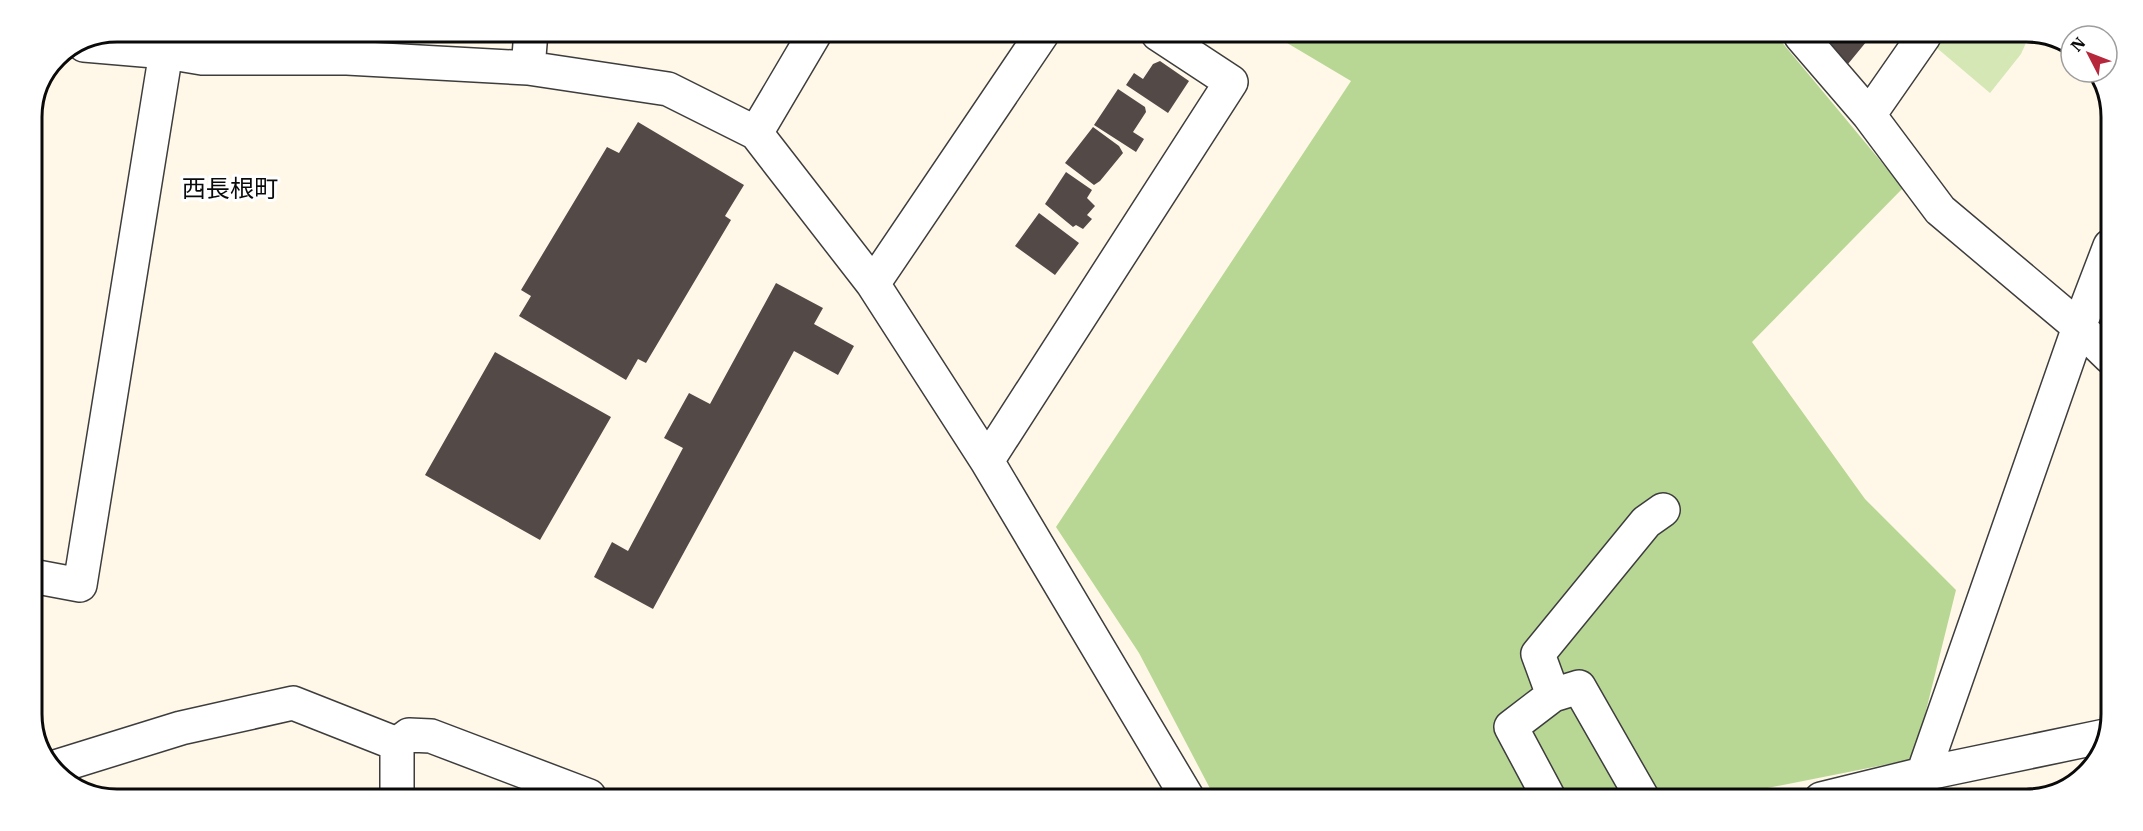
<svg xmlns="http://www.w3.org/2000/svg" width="2143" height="831" viewBox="0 0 2143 831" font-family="'IBM Plex Serif','Noto Sans JP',serif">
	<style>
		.green { fill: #d4e7b4 }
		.forest { fill: #b9d794 }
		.building { fill: #534a47 }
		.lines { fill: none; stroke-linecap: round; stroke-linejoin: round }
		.minor-casing { stroke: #3d3d3d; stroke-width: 36 }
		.minor { stroke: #fff; stroke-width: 33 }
		.labels { text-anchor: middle; stroke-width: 6; stroke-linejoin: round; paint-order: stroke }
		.quarter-label { font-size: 24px; fill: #0a0a0a; stroke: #fff }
		.rim { fill: none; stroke: #0a0a0a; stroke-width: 3 }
	</style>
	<rect width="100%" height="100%" fill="#fff8e8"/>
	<path class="green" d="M1936,36H2029L2021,54L1990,93L1931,43Z"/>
	<path class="forest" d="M1272,34L1776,35L1903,188L1752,342L1865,499L1956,590L1914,759L1712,799L1215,798L1139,653L1056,527L1351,81Z"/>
	<path class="building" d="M1818,36H1871L1848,64L1816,38Z
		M1160,61L1189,81L1168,113L1126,85L1134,73L1143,79L1153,64Z
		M1118,89L1145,107L1146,112L1133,132L1144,139L1136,152L1094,125Z
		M638,122L744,185L725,216L731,220L646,363L638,359L626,380L519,316L531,296L521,290L607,147L619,153Z
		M1093,127L1119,146L1123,153L1100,181L1094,185L1065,163Z
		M1066,172L1092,190L1087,198L1095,206L1087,215L1092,219L1083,229L1076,225L1073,227L1045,204Z
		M1039,213L1079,243L1055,275L1015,246Z
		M776,283L823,308L814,324L854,346L838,375L794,351L653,609L594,577L612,542L628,551L683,448L664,438L689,393L710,404Z
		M495,352L611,417L540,540L425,475Z"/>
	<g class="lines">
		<defs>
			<path id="minor" d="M1801,36L1869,115L1940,210L2079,327L2110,357
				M84,45L166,52L202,58H347L528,68L668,89L756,133L873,284L987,461L1187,797
				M528,68L531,32
				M1869,115L1924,36
				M756,133L815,33
				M873,284L1042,34
				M987,461L1231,82L1158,34
				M32,576L80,585L166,52
				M1553,695L1538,654L1646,522L1663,510
				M52,768L181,728L293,703L397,744L409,735L431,736L589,796
				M1923,774L2079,327L2110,246
				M397,796V744
				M1549,798L1511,727L1553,695L1579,687L1643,799
				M1821,799L1923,774L2105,736"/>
		</defs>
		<use href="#minor" class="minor-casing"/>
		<use href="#minor" class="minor"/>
	</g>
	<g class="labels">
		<g class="quarter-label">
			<text x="230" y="197">西長根町</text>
		</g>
	</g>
	<path d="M0 0H2143V831H0ZM117 42H2026A75 75 0 0 1 2101 117V714A75 75 0 0 1 2026 789H117A75 75 0 0 1 42 714V117A75 75 0 0 1 117 42Z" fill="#fff" fill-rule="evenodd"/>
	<path class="rim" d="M117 42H2026A75 75 0 0 1 2101 117V714A75 75 0 0 1 2026 789H117A75 75 0 0 1 42 714V117A75 75 0 0 1 117 42Z"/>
	<g transform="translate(2089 54) rotate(312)"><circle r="28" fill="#ffffff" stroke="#9d9d9d" stroke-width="1.5"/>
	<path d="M0-4.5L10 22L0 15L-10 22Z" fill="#b6273c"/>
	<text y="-9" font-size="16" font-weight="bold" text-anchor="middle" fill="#0a0a0a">N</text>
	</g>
</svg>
